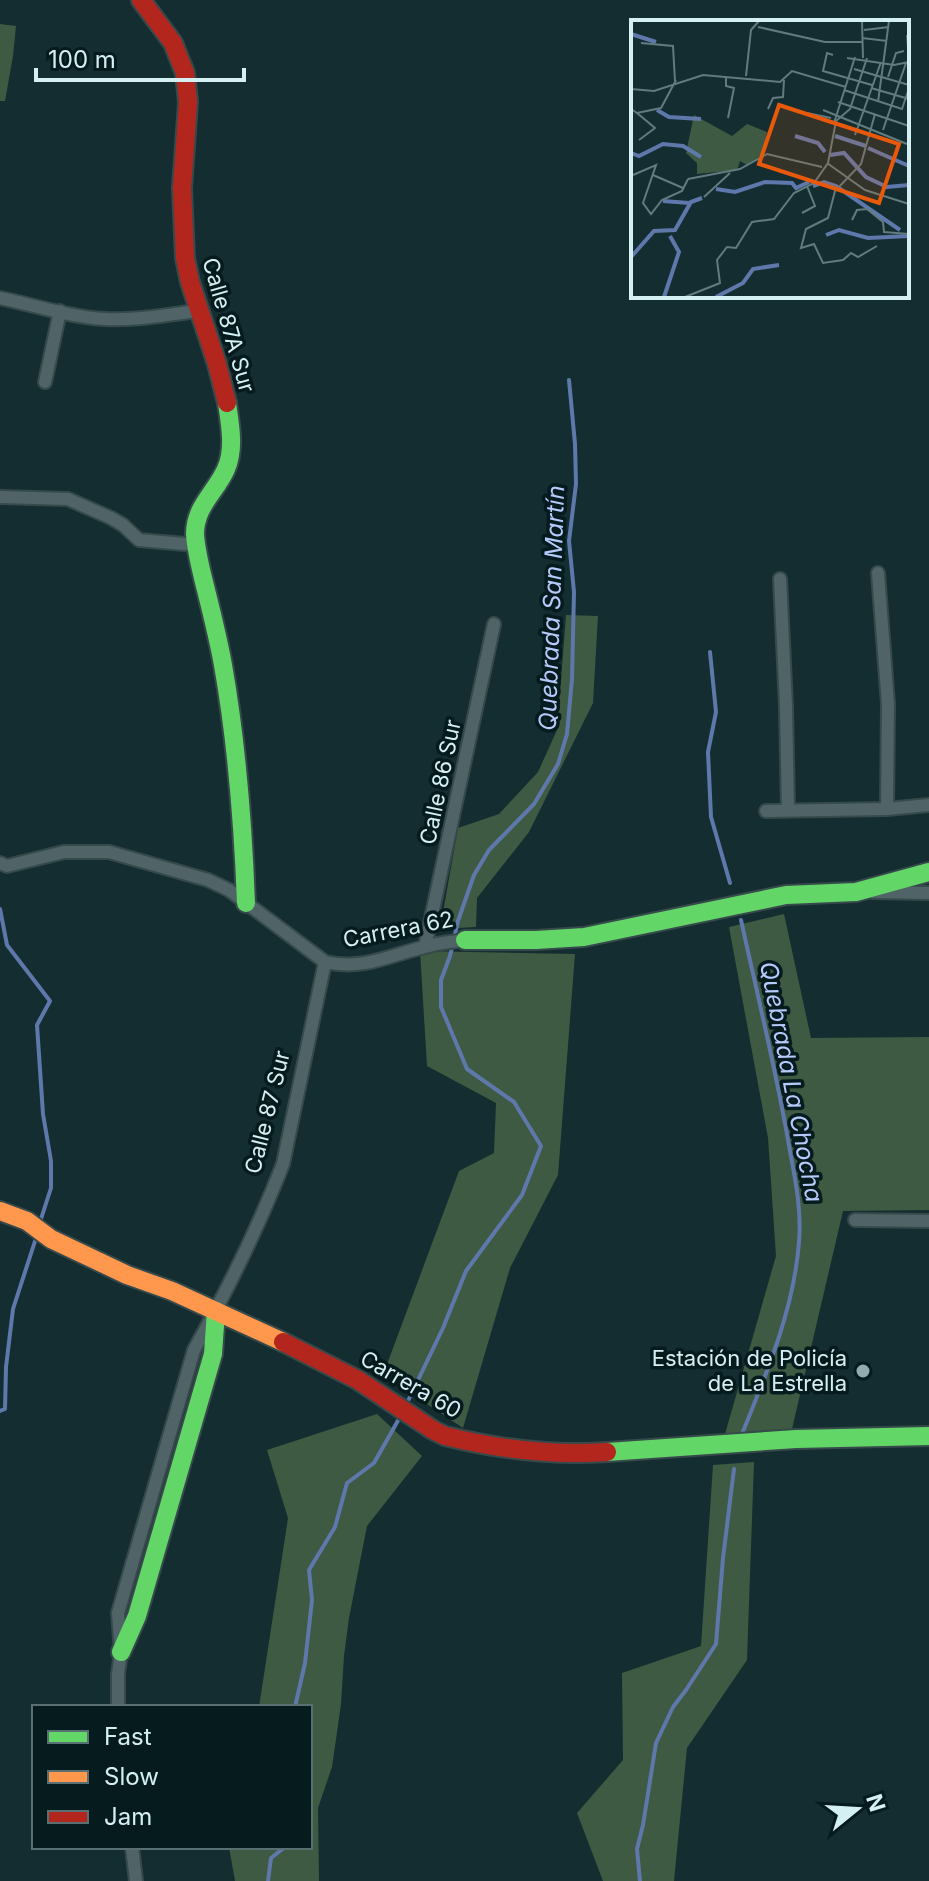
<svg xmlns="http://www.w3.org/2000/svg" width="929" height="1881" viewBox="0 0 929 1881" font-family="Inter,sans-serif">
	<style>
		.green { fill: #3e5a42 }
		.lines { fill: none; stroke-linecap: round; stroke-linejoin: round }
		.stream { stroke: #5f78ac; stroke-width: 4 }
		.street-casing { stroke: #36494b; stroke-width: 16 }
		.fast-casing { stroke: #36494b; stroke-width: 22 }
		.slow-casing { stroke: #36494b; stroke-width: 22 }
		.jam-casing { stroke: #36494b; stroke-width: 22 }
		.street { stroke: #506467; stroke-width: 12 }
		.fast { stroke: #63d668; stroke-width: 18 }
		.slow { stroke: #ff974d; stroke-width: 18 }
		.jam { stroke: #b3261e; stroke-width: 18 }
		.poi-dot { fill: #91acaf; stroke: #051b1e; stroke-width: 3 }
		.labels { text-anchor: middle; stroke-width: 7; stroke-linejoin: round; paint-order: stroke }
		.street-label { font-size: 22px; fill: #d4f0f3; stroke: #051b1e }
		.poi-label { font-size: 22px; fill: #d4f0f3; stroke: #051b1e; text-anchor: end }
		.water-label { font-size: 24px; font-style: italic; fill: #b5cbfc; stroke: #051b1e }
		.inset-river { fill: none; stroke: #5f78ac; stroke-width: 4 }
		.inset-road { fill: none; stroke: #617b7e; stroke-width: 2 }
		.view { fill: #e8590c; fill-opacity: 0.15; stroke: #e8590c; stroke-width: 4 }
		.inset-edge { fill: none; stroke: #d4f0f3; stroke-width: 4 }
	</style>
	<rect width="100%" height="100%" fill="#142d30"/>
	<path class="green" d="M0,24L16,26L13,56L5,101H0Z
		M566,615L598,616L593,703L529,832L477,898L476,927L440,929L458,828L499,814L538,772L557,730Z
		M784,914L811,1038L929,1037V1210L843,1211L792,1429L725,1434L776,1256L768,1138L729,927Z
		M420,951L575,954L558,1175L510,1268L463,1428L383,1375L459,1171L494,1153L496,1103L427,1066Z
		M377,1414L422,1456L367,1526L349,1618L344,1656L341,1704L332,1767L318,1808L319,1881H235L229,1847H310V1707H259L288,1518L267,1450Z
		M754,1462L747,1660L687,1748L674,1881H603L577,1813L623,1760L622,1673L701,1646L713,1465Z"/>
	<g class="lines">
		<path class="stream" d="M710,652L716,712L708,752L711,817L730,883
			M0,909L7,945L50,1001L37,1025L43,1114L51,1161V1188L40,1222
			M741,920C757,993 775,1066 788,1140C794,1174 802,1207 799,1242C794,1309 767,1372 742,1434
			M406,1405L443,1328L466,1271L522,1195L541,1146L514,1102L467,1069L441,1007V980L450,956L458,921L474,875L489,850L534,804L558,764L567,734L572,679L574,592L569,541L576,484L575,444L569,380
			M0,1411L5,1409L6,1367L13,1309L37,1235
			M295,1707L305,1663L312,1600L309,1570L335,1527L347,1483L374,1463L400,1417
			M268,1881L271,1858L285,1847
			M640,1881L637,1849L643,1825L656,1743L673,1707L686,1690L716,1644L723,1558L734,1469"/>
		<defs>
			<path id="street" d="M0,298C34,305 70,317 105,319C136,321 169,314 199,311
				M45,382L60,311
				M0,497L68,499L111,518L123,525L139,540L196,545
				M878,573L888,704L887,809
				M780,579L786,706L788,810
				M766,811L887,809L929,805
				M0,863L7,866L64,852H109L208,880L229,890L325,962C367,971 393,953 433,945C443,942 454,942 465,940
				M872,892L929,893
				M425,947L494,624
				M855,1220L929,1221
				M118,1707V1674L121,1652L118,1613L194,1350C227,1291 258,1228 283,1164L325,962
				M132,1847L136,1881"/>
			<path id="fast" d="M227,403C230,424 235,449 226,469C216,492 195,506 195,534C196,550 200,566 204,582C211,610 218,637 223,665C237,744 243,823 246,903
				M465,940H536L584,937L786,895L856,892L929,872
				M607,1452L796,1439L929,1436
				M121,1652L137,1616L213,1354L216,1311"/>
			<path id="slow" d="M0,1211L27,1221L51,1239L127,1275L172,1291L283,1342"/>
			<path id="jam" d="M141,0L173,43L185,73L188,102L182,188L185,258L190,282L217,364L227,403
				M283,1342L358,1380L433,1430L445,1436C498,1449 553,1456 607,1452"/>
		</defs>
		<use href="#street" class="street-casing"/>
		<use href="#fast" class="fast-casing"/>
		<use href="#slow" class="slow-casing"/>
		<use href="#jam" class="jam-casing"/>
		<use href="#street" class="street"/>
		<use href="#fast" class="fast"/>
		<use href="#slow" class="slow"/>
		<use href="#jam" class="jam"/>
	</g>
	<circle class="poi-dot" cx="863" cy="1371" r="8"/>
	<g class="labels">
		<g class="street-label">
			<text transform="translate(229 325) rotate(74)" y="8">Calle 87A Sur</text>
			<text transform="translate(440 782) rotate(-78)" y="8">Calle 86 Sur</text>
			<text transform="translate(398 929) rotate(-11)" y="8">Carrera 62</text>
			<text transform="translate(267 1112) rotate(-76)" y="8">Calle 87 Sur</text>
			<text transform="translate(411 1384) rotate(30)" y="8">Carrera 60</text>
		</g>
		<g class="poi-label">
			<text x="847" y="1366">Estación de Policía<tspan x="847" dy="25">de La Estrella</tspan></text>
		</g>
		<g class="water-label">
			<text transform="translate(552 608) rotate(-88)" y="8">Quebrada San Martín</text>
			<text transform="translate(791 1082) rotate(79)" y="8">Quebrada La Chocha</text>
		</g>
	</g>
	<g transform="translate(631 20)">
		<rect width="278" height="278" fill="#142d30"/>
		<path d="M63,95L101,116L116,104L136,112L132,134L116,145L109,141L106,150L66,154V143L55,133Z" fill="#3e5a42"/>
		<path class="inset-river" d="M0,14L25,22M26,90L38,97L70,99M164,116L187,123L194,132M204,116L235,126M237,128L278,146M0,133L8,136L32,124L52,126L70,137M199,135L213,133L235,157L256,167L278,165M182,166L193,162L205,166L269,210M85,169L104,172L134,162L161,163L165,168L178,162M32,181L58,183M195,215L208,210L237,218L278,216M0,237L23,211L44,210L60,182L71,178M33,277L48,232L39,216M85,277L112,263L122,249L148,245"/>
		<path class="inset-road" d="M231,1L232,38M127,7L194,22H231M233,10L258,7M276,15L278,39M231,18L256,21M10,23L42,26L44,61M202,35L196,33L192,51L241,65M216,38L263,45L278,42M223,49L278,65M115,56L120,10L128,1M257,57L265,33L273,31M95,58V66L103,68L97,98M240,68L278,79M0,69L23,71L72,55L149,62L161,51L215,67M213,70L271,89L278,68M207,82L278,106M247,82L258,1M0,89L6,93L30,88L45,60M137,89L142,78L152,77L153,60M192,90L276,124M6,93L24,108L8,120M176,93L200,98M244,94L230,144L204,171L197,198L175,209L170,228L183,224L192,243L212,240L220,233L227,237L246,226M203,103L224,37M252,110L275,43M224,115L250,42M196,143L234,170L278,184M2,155L25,145L12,183L20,194L31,180L51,171L57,159M22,155L52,168M57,159L109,149L136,134L191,147M73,177L99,153M171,193L184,186L176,166M221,200L226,190L236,189L252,202L253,212L278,214M54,277L89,263L86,240L96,227L105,228L121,202L143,199L163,173L183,163L197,143L205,101L219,89L236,38"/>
		<path class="view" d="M148,85L268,124L248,183L128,144Z"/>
		<rect width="278" height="278" class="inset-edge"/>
	</g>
	<rect x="32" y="1705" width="280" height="144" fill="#051b1e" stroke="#587073" stroke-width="2"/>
	<rect x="48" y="1731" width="40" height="12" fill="#63d668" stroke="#587073" stroke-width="2"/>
	<text x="104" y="1745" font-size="24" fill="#d4f0f3">Fast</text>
	<rect x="48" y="1771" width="40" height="12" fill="#ff974d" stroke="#587073" stroke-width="2"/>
	<text x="104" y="1785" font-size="24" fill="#d4f0f3">Slow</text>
	<rect x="48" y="1811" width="40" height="12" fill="#b3261e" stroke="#587073" stroke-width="2"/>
	<text x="104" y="1825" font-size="24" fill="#d4f0f3">Jam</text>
	<g transform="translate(857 1809) rotate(72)" stroke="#051b1e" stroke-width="6" paint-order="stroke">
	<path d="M0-6L14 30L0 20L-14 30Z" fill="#d4f0f3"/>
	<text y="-12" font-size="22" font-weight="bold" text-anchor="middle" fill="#d4f0f3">N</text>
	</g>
	<path d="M36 68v12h208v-12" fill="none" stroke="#d4f0f3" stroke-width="4"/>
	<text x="48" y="68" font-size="24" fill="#d4f0f3" stroke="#051b1e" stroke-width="6" paint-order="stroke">100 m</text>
</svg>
